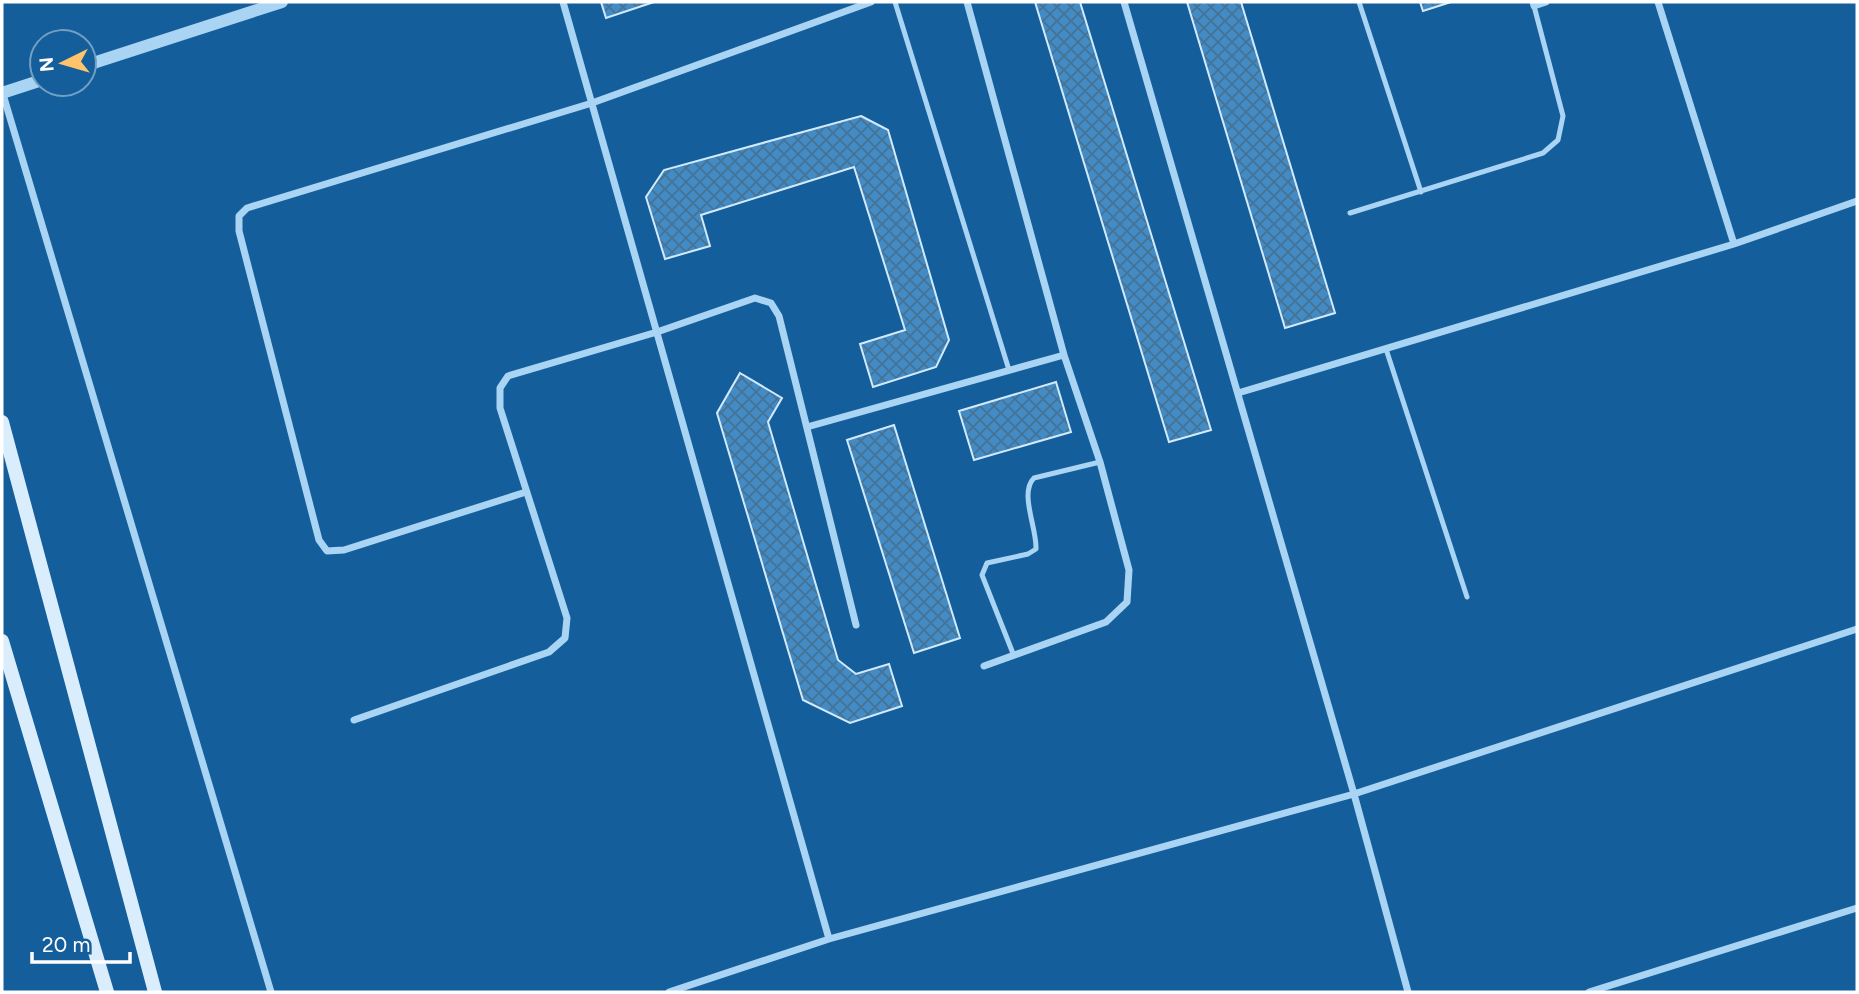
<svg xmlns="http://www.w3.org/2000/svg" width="1859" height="994" viewBox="0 0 1859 994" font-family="Figtree,sans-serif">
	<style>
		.building { fill: url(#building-cross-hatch); stroke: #d2eafd; stroke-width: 2 }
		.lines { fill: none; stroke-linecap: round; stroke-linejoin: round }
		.service { stroke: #aad4f3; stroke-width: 5 }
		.minor { stroke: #aad4f3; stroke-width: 7 }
		.tertiary { stroke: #aad4f3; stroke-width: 12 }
		.secondary { stroke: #d9edfd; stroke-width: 14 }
	</style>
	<defs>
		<pattern id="building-cross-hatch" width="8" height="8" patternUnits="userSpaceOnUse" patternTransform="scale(1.75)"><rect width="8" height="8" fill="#428bc4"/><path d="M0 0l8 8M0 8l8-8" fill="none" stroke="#467294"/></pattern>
	</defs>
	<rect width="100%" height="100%" fill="#145f9b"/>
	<path class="building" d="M601,2H654L606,18Z
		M1035,2H1080L1211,430L1169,442Z
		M1187,2H1241L1335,313L1285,328Z
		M1420,2H1451L1423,11Z
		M861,116L888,130L949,340L936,367L873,387L860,344L905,330L854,167L701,215L710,246L665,259L646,197L664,170Z
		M740,373L782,398L768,422L838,660L856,674L889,664L902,706L850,723L803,700L717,413Z
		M1056,382L1071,432L974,460L959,411Z
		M894,425L960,638L914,653L847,440Z"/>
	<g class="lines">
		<path class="service" d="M895,2L1009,370
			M1359,2L1421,192
			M1350,213L1543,153L1558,140L1563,116L1534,6
			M1386,349L1467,597
			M1014,656L982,575L987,563L1028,554L1036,549C1037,528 1019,493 1034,478L1100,462"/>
		<path class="minor" d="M563,2L829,939
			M967,2L1064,355L1100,462L1129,570L1127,602L1106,622L984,666
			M1124,2L1354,794L1408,992
			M1533,2L1534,6L1546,2
			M1658,2L1734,244
			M2,91L271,992
			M1238,393L1734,244L1857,201
			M807,427L1064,355
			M526,492L344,550L327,551L319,540L239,231V216L247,208L592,103L871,2
			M354,720L549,652L565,638L567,618L500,408V388L508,376L657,332L755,298L771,303L779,316L856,625
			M669,992L829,939L1354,794L1857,629
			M1589,992L1857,908"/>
		<path class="tertiary" d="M84,66L282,2
			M2,93L42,80"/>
		<path class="secondary" d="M2,422L155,992
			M2,641L107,992"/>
	</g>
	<rect width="1859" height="994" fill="none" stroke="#ffffff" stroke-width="7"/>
	<g transform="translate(63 63) rotate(265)"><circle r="33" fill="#145f9b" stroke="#729fc3" stroke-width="2"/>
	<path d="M0-5L12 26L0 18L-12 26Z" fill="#ffc36b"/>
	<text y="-10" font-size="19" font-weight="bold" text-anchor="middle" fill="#ffffff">N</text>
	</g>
	<path d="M32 952v10h98v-10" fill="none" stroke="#ffffff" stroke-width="3.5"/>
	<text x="42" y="952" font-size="21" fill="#ffffff" stroke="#145f9b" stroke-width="5" paint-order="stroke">20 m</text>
</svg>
